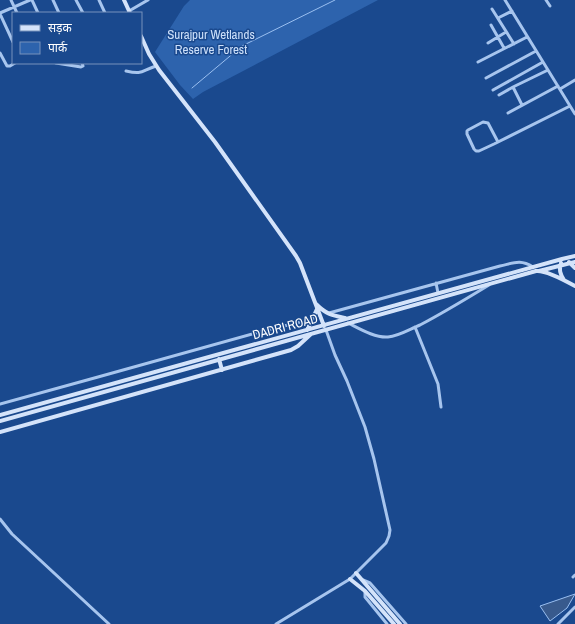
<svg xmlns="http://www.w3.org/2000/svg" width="575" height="624" viewBox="0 0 575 624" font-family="'Archivo Narrow','Noto Sans Devanagari',sans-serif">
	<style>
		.green { fill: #2d63ad }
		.water { fill: #385a8d; stroke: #9abff0 }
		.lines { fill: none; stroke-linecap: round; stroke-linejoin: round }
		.stream { stroke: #9abff0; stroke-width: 1 }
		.street { stroke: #a7c5ee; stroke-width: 3 }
		.secondary { stroke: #d4e3fa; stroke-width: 4 }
		.labels { text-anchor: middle; stroke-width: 3; stroke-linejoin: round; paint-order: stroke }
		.park-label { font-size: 13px; fill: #cde0fa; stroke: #1a498e }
		.street-label { font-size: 13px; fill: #fff; stroke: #1a498e }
	</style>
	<rect width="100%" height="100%" fill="#1a498e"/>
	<path class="green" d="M190,0H378L203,92L193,99L180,85L155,52L184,6Z"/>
	<path class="water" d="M575,594L567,608L550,621L540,606Z"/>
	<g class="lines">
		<path class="stream" d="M192,88L242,46L335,0"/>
		<path class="street" d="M11,0L17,13
			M32,0L38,13
			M53,0L59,13
			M76,0L83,13
			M99,0L105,13
			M505,0L575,114
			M546,0L550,6
			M492,9L514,44
			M129,11L148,0
			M0,13L30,0
			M0,14L13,42
			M498,18L512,11
			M491,25L504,48
			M488,43L506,32
			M0,53L7,66H10L15,63
			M478,62L527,37
			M56,63L81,67L83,66L82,63
			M126,71C143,75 141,71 156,66
			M486,78L536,51
			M513,87L522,105
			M560,89L575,80
			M493,90L543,62
			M499,95L513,87L548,70
			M508,113L558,86
			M498,142L488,123L483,122L468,130L467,131V134L474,149L476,151H479L494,144L570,106
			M436,283L438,293
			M329,313L500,266C514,263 520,259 533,267
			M348,323C360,329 375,338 388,337C399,336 410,329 420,325C443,313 466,299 489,285
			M415,327L438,384L441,407
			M0,404L98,377L256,333L304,321L312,320
			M0,519L12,534L109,624
			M573,577L575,575
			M363,580L370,583L406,624
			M365,591V597L387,624
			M276,624L350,579L386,543L389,536L390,530L374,459L365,427L347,381L335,355L326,330
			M558,624L575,607"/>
		<path class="secondary" d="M124,0L130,13
			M141,36L149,54L159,70L215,142L296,256L300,263L324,326
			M569,262L575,268
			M561,263C559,270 560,274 564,280
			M539,271L575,262
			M316,304C326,314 331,315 345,318
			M307,330L312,320L317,309
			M219,359L222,370
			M0,415L562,259L575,256
			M0,421L536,271C545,270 566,281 575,286
			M0,432L291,350L298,346L311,334
			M356,573L400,624
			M350,579L365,591L394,624"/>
	</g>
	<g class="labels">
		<g class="park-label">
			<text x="211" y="39">Surajpur Wetlands<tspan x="211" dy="15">Reserve Forest</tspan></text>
		</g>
		<g class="street-label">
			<text transform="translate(285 326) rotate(-15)" y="5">DADRI ROAD</text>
		</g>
	</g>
	<rect x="12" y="12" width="130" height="52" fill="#1a498e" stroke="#7692bb"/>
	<rect x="20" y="25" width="20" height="6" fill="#d4e3fa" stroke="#7692bb"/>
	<text x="48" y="32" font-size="12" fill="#ffffff">सड़क</text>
	<rect x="20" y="42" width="20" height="12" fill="#2d63ad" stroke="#7692bb"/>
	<text x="48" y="52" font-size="12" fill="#ffffff">पार्क</text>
</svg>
